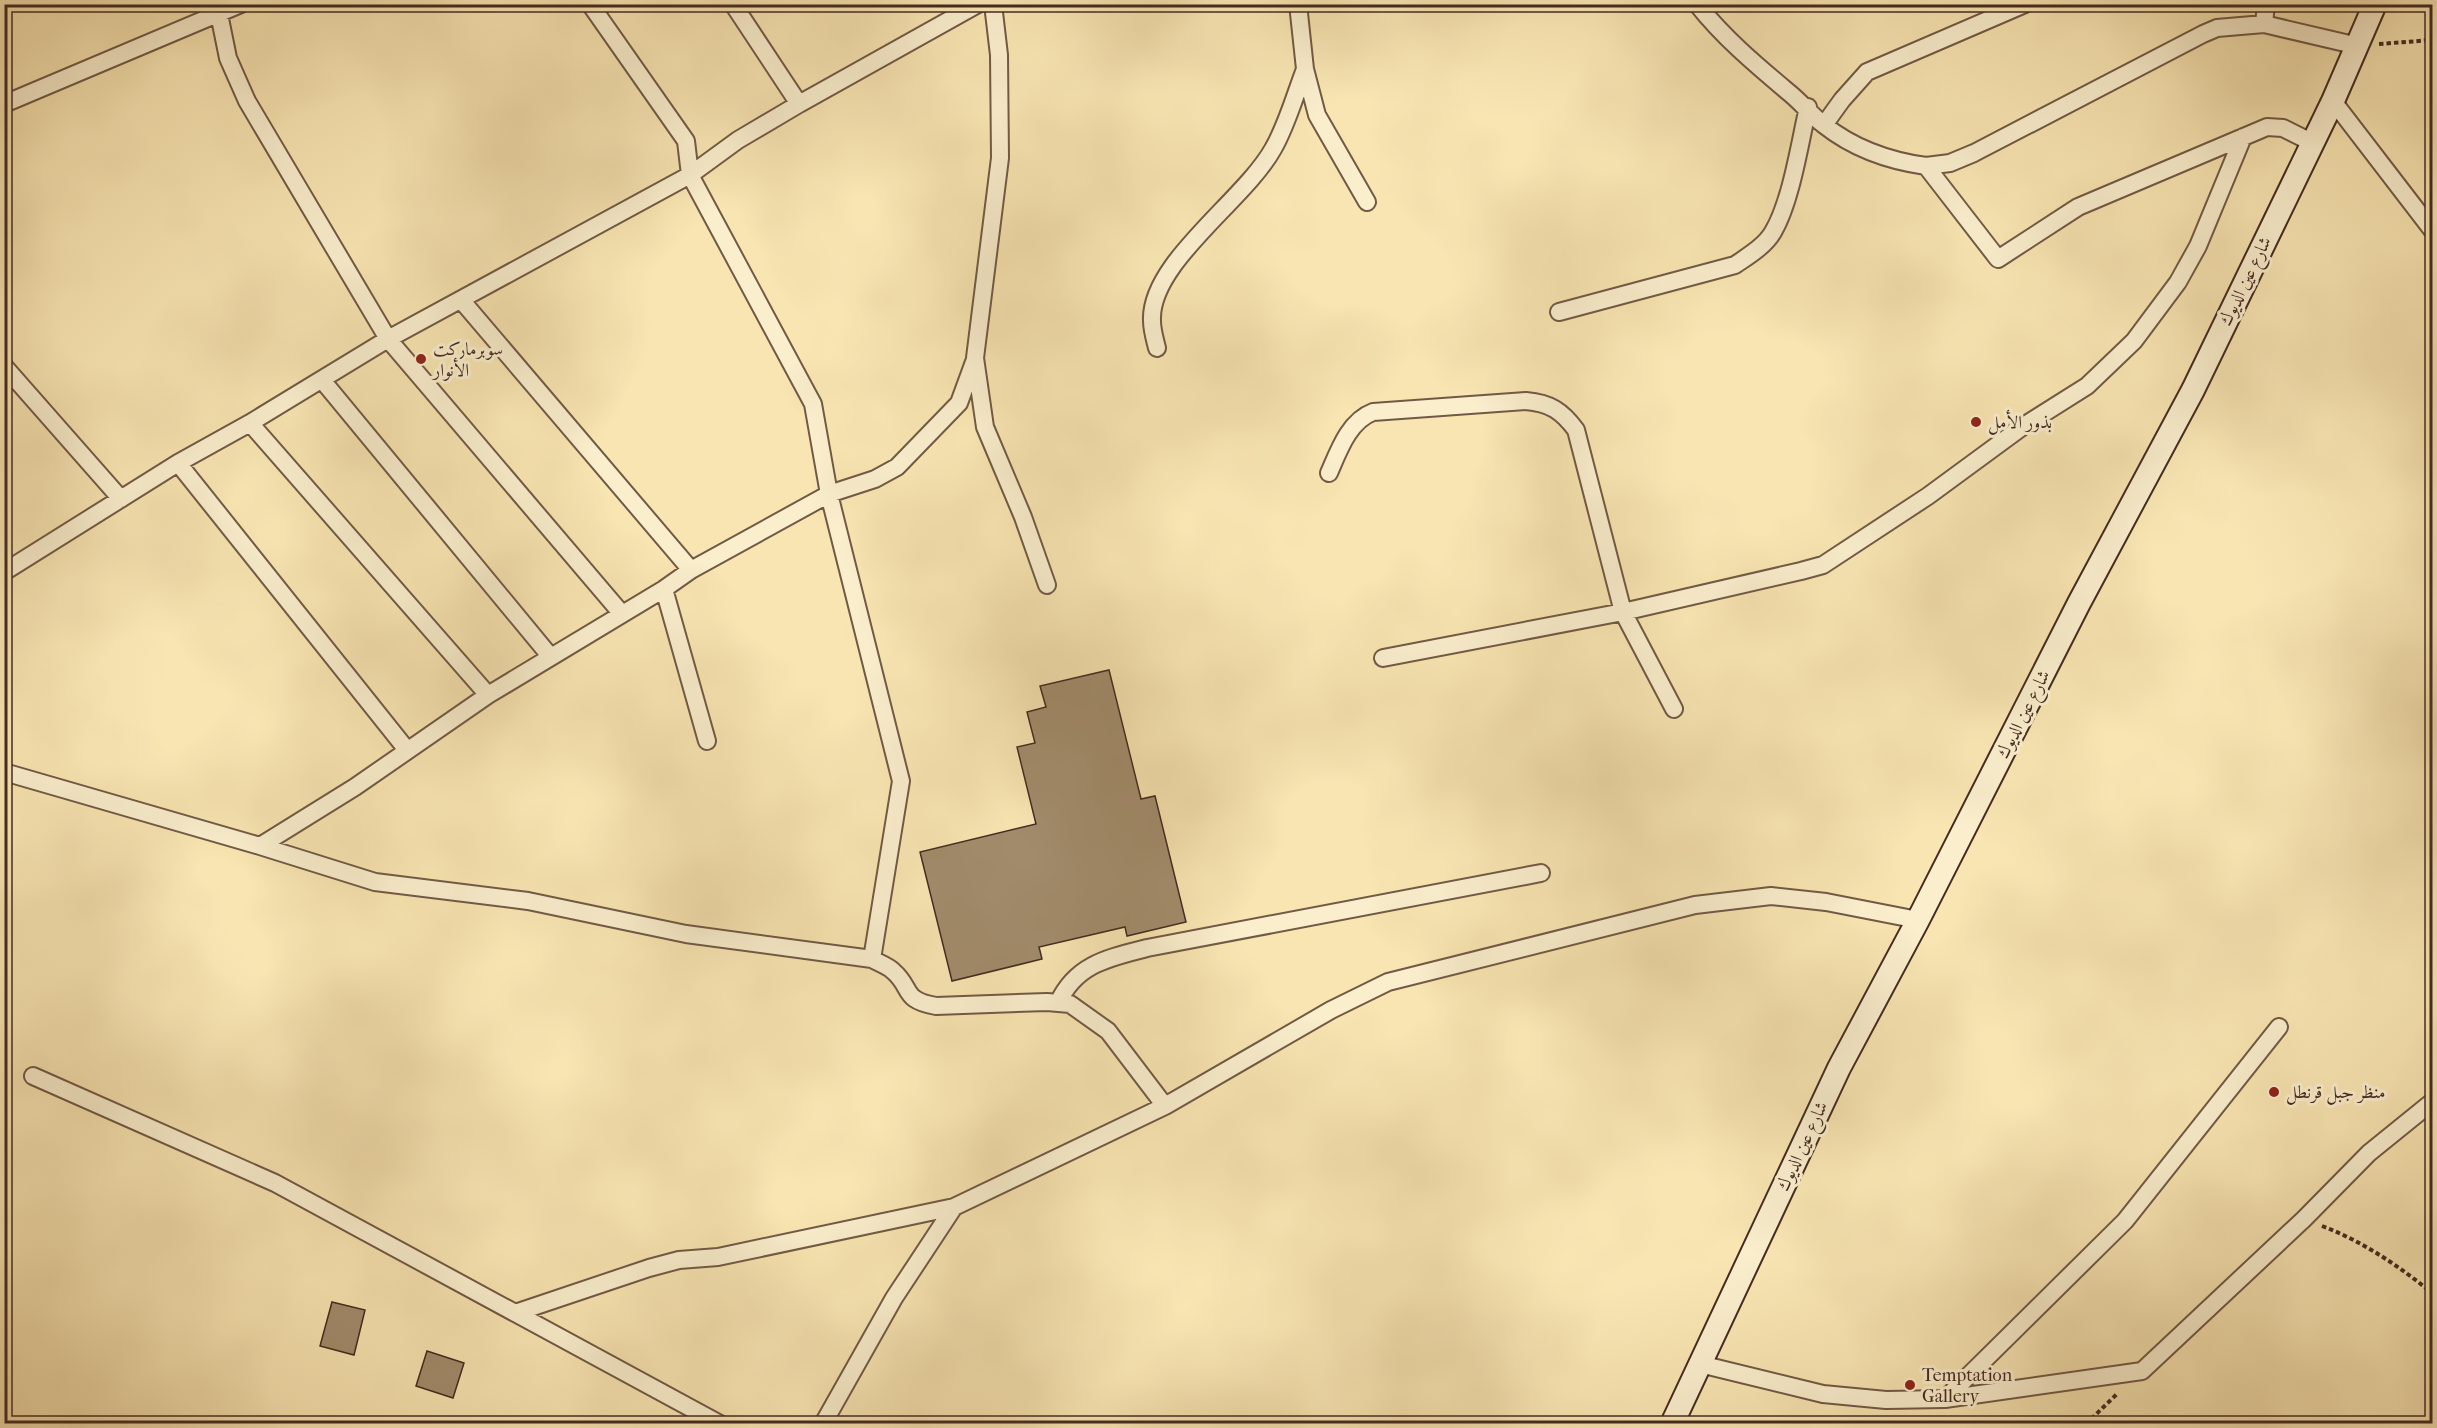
<svg xmlns="http://www.w3.org/2000/svg" width="2437" height="1428" viewBox="0 0 2437 1428" font-family="'IM FELL French Canon',Amiri,serif">
	<style>
		.building { fill: #a28c6c; stroke: #442b21; stroke-width: 1.5 }
		.lines { fill: none; stroke-linecap: round; stroke-linejoin: round }
		.minor-casing { stroke: #715a45; stroke-width: 20 }
		.secondary-casing { stroke: #442b21; stroke-width: 26 }
		.path { stroke: #442b21; stroke-width: 4; stroke-dasharray: 4.5 3; stroke-linecap: butt }
		.minor { stroke: #faeecd; stroke-width: 16 }
		.secondary { stroke: #faeecd; stroke-width: 22 }
		.poi-dot { fill: #8f2418; stroke: #faeecd; stroke-width: 2 }
		.labels { text-anchor: middle; stroke-width: 6; stroke-linejoin: round; paint-order: stroke }
		.street-label { font-size: 18px; fill: #442b21; stroke: #faeecd }
		.poi-label { font-size: 18px; fill: #442b21; stroke: #faeecd; text-anchor: start }
	</style>
	<rect width="100%" height="100%" fill="#f8e5b2"/>
	<filter id="stains"><feTurbulence type="fractalNoise" baseFrequency=".00333" numOctaves="4"/><feColorMatrix values="0 0 0 0 .2 0 0 0 0 .09 0 0 0 0 .02 0 0 0 .5 -.17"/></filter>
	<radialGradient id="worn" r=".72"><stop offset=".6" stop-color="#630" stop-opacity="0"/><stop offset="1" stop-color="#630" stop-opacity=".3"/></radialGradient>
	<path class="building" d="M1109,670L1141,799L1155,796L1186,922L1127,936L1125,927L1039,947L1042,959L952,981L920,852L1036,824L1017,747L1035,743L1027,712L1046,707L1040,686Z
		M332,1302L365,1310L354,1355L320,1346Z
		M427,1351L464,1363L453,1398L416,1386Z"/>
	<g class="lines">
		<defs>
			<path id="minor" d="M217,4L228,58L247,101L388,339L690,175L738,140L799,104L978,4
				M590,4L686,141L690,175L813,404L829,494L901,781L872,959
				M733,4L799,104
				M993,4L999,55L1000,158L975,358L985,427L1023,517L1047,585
				M1298,4L1305,69L1317,115L1367,202
				M1697,4C1723,37 1755,64 1787,91C1800,101 1811,115 1824,125C1853,148 1890,161 1926,166L1998,259L2078,207L2267,127L2283,128L2311,142
				M2266,4L2264,24L2358,46
				M2333,101L2432,230
				M4,104L241,4
				M1824,125L1842,100L1867,72L2025,4
				M1926,166L1950,163L1974,153L2203,34L2217,28L2264,24
				M462,301L691,570
				M1559,312L1735,265C1748,256 1765,246 1773,232C1791,202 1800,142 1808,107
				M1157,348C1155,340 1152,330 1152,321C1149,263 1244,201 1273,149C1287,125 1295,95 1305,69
				M4,366L121,499
				M322,380L550,656
				M178,463L407,750
				M1329,473C1339,450 1349,421 1373,412L1526,401C1550,403 1562,411 1576,430L1623,612L1674,709
				M4,572L178,463L250,423
				M1383,658L1623,612L1801,571L1823,565L1928,496L2022,427L2087,386L2134,341L2178,282L2198,246L2243,137
				M488,695L250,423L388,339L622,614
				M707,741L664,589L691,570L829,494L875,479L897,467L959,403L974,362
				M4,772L260,846L355,787L488,695L664,589
				M260,846L375,882L528,901L686,934L872,959C879,963 888,966 893,971C913,988 901,1000 936,1006L1047,1002L1070,1004L1108,1031L1165,1106L1331,1010L1388,982L1695,905L1771,896L1826,902L1918,920
				M1058,1003C1076,964 1108,958 1147,948L1541,873
				M33,1076L275,1183L720,1424
				M515,1313L649,1268L679,1260L718,1257L954,1207
				M1700,1364L1823,1394L1886,1400L1945,1399L2142,1371L2304,1219L2369,1153L2432,1102
				M1945,1399L2125,1221L2279,1027
				M823,1424L894,1298L954,1207L1165,1106"/>
			<path id="secondary" d="M1672,1424L1839,1068L1918,920L2079,603L2193,390L2333,101L2375,4"/>
		</defs>
		<use href="#minor" class="minor-casing"/>
		<use href="#secondary" class="secondary-casing"/>
		<path class="path" d="M2379,44L2432,40
			M2322,1226C2362,1241 2399,1266 2432,1293
			M2086,1424L2118,1393"/>
		<use href="#minor" class="minor"/>
		<use href="#secondary" class="secondary"/>
	</g>
	<g class="poi-dot">
		<circle cx="421" cy="359" r="6"/>
		<circle cx="1976" cy="422" r="6"/>
		<circle cx="2274" cy="1092" r="6"/>
		<circle cx="1910" cy="1385" r="6"/>
	</g>
	<g class="labels">
		<g class="street-label">
			<text transform="translate(2245 281) rotate(-64)" y="6">شارع عين الديوك</text>
			<text transform="translate(2023 714) rotate(-63)" y="6">شارع عين الديوك</text>
			<text transform="translate(1802 1146) rotate(-65)" y="6">شارع عين الديوك</text>
		</g>
		<g class="poi-label">
			<text x="433" y="355">سوبرماركت<tspan x="433" dy="21">الأنوار</tspan></text>
			<text x="1988" y="428">بذور الأمل</text>
			<text x="2286" y="1098">منظر جبل قرنطل</text>
			<text x="1922" y="1381">Temptation<tspan x="1922" dy="21">Gallery</tspan></text>
		</g>
	</g>
	<rect width="2437" height="1428" fill="none" stroke="#f8e5b2" stroke-width="24"/>
	<rect x="6" y="6" width="2425" height="1416" fill="none" stroke="#442b21" stroke-width="3"/>
	<rect x="12" y="12" width="2413" height="1404" fill="none" stroke="#442b21" stroke-width="1.5"/>
	<rect width="100%" height="100%" filter="url(#stains)"/>
	<rect width="100%" height="100%" fill="url(#worn)"/>
</svg>
